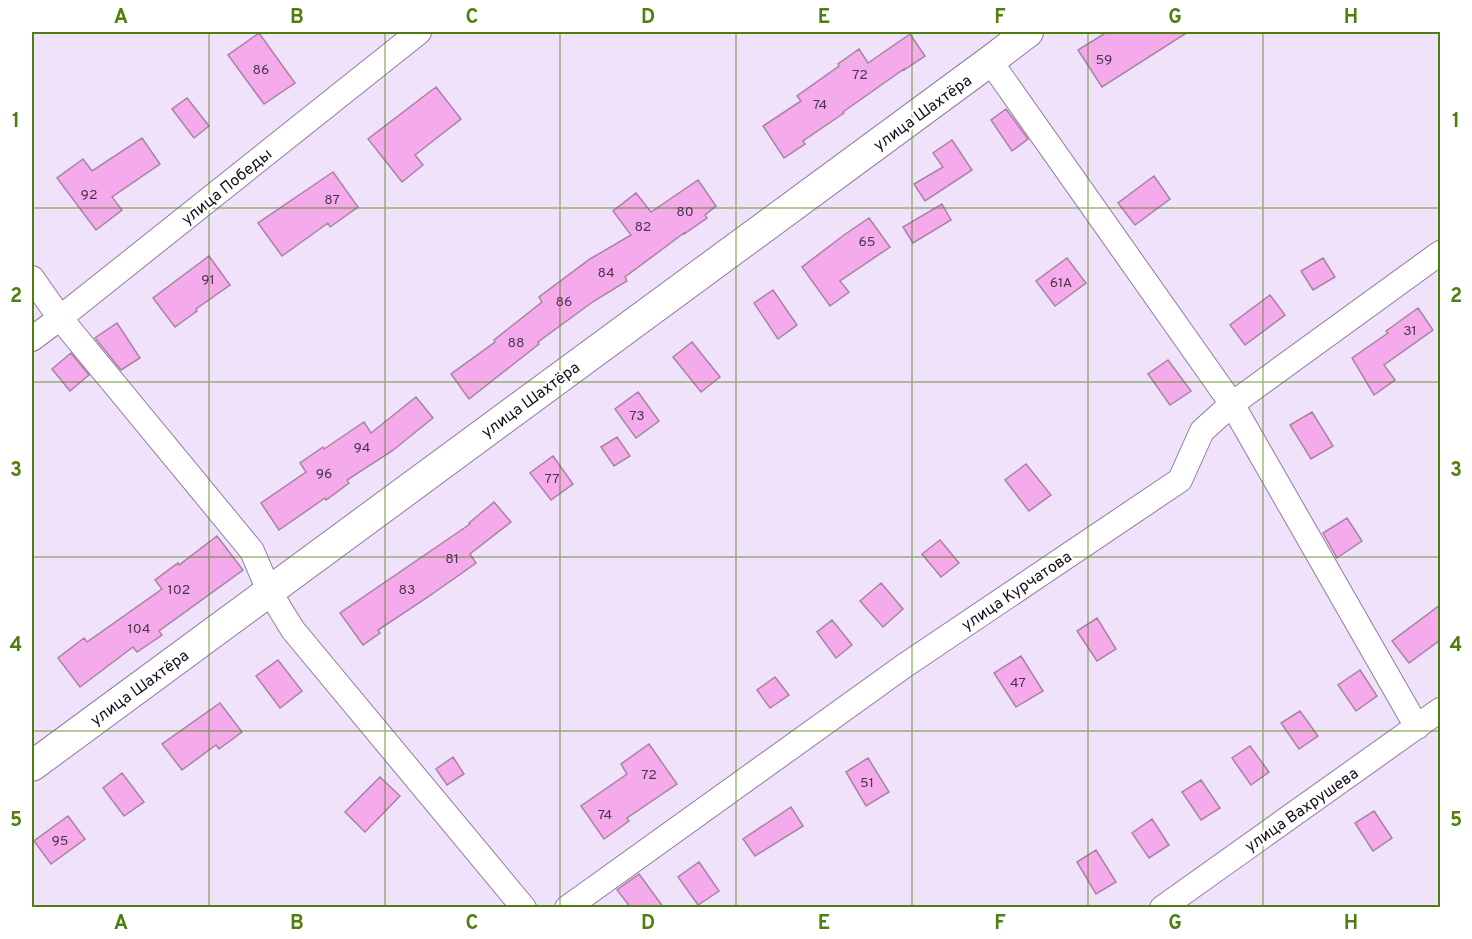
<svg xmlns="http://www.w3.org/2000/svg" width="1472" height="939" viewBox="0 0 1472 939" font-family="Overpass,sans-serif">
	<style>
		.building { fill: #f5abeb; stroke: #a783a1; stroke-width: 1.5 }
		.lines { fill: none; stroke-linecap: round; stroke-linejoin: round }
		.minor-casing { stroke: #917ba0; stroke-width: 26 }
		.tertiary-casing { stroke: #917ba0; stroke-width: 32 }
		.minor { stroke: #fff; stroke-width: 24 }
		.tertiary { stroke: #fff; stroke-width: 30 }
		.grid { fill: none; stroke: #4e7f0e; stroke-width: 1.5; stroke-opacity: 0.55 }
		.labels { text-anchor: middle; stroke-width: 4.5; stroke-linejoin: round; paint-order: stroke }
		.number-label { font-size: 14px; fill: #4d344f }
		.street-label { font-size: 16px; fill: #150d1b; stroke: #fff }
		.neatline { fill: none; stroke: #4e7f0e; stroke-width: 2 }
		.grid-label { font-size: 20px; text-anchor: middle; font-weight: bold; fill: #4e7f0e }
	</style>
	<rect width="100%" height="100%" fill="#f1e2fb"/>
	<path class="building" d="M1107,32H1188L1102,87L1078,50Z
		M259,33L295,83L264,104L228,55Z
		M910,34L925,56L904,70V69L843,112L844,113L803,141L805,144L784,158L763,126L801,101L797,96L839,66L838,64L859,49L868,63Z
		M436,87L461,119L415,155L423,165L402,182L368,139Z
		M187,98L209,126L194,138L172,109Z
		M1006,109L1028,139L1012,151L991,120Z
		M142,138L160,164L112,197L122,210L96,230L57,178L83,159L92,171Z
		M952,140L972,170L925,201L914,184L943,167L933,153Z
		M333,172L358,207L330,227L328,223L282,256L258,223Z
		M1154,176L1170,199L1135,225L1118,203Z
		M698,180L716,206L705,215L707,218L684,234V233L625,277L627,281L594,301L538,342L539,344L469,399L451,374L495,342L494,340L542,302L539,297L590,259L631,235L613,211L636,193L651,212Z
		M942,204L951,220L913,243L903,227Z
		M869,218L890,247L840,281L849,292L830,306L802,267L844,235Z
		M209,256L230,285L196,309L197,311L175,327L153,298Z
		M1067,258L1086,283L1055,306L1036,281Z
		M1323,258L1335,277L1313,290L1301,271Z
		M773,290L797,325L778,339L754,303Z
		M1270,295L1285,315L1245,345L1230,325Z
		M1418,308L1433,330L1384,365L1395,380L1374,395L1352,358L1388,333L1386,331Z
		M117,323L140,358L121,370L95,338Z
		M692,342L720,377L701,392L673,357Z
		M71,353L89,375L70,391L52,369Z
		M1168,360L1191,391L1170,405L1148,374Z
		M638,392L659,421L636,438L615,409Z
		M416,397L433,418L392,451L347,480L349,483L326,500L325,498L279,530L261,503L306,472L300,463L323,447L324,449L364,422L371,433Z
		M1312,412L1333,446L1311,459L1290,425Z
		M617,437L630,456L614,466L601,447Z
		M553,456L573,484L551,500L530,473Z
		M1026,464L1051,495L1029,511L1005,480Z
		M494,502L511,522L470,554L476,563L428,597L378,630L380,633L363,645L340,613L470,524L469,523Z
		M1347,518L1362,541L1337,558L1323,533Z
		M217,536L243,570L159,631L162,635L137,652L133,647L80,687L58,658L84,638L87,642L162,589L155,580L178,563L179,565Z
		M940,540L959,563L941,577L922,554Z
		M881,583L903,609L883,627L860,601Z
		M1440,605V640L1409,663L1392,641Z
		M1097,618L1116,649L1097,661L1077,631Z
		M832,620L852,645L836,658L817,632Z
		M1021,656L1043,691L1016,707L994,673Z
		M278,660L302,691L280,708L256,676Z
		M1360,670L1377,696L1356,711L1338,685Z
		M775,677L789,695L770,708L757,690Z
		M220,703L242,732L219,749L216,745L182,770L162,744Z
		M1300,711L1318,736L1299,749L1281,723Z
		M649,744L677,784L627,818L629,821L604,839L581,806L627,774L621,764Z
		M1250,746L1269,772L1251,785L1232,758Z
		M453,757L464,774L447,785L436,769Z
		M868,758L889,792L866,806L846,772Z
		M122,773L144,802L124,816L103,788Z
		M380,777L400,796L365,832L345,812Z
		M1201,780L1220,808L1201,820L1182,792Z
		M791,807L803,826L755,856L743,839Z
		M1374,811L1392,838L1373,851L1355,823Z
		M68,816L85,839L51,864L34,841Z
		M1152,819L1169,845L1149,858L1132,833Z
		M1096,850L1116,882L1096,894L1077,862Z
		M699,862L719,891L698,905L678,877Z
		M639,874L664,908H631L617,890Z"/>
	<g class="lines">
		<defs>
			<path id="minor" d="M990,61L1232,404L1417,727
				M32,278L60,318L252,551L269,591L293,630L524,908
				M32,339L60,318L419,32
				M567,908L904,666L1180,480L1202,431L1232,404L1440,253
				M1162,908L1440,710"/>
			<path id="tertiary" d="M32,766L990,61L1028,32"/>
		</defs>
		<use href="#minor" class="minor-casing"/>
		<use href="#tertiary" class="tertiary-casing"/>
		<use href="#minor" class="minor"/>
		<use href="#tertiary" class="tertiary"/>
	</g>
	<path class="grid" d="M209,32V908M385,32V908M560,32V908M736,32V908M912,32V908M1088,32V908M1263,32V908M32,208H1440M32,382H1440M32,557H1440M32,731H1440"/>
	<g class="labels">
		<g class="number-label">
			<text x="1104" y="64">59</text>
			<text x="261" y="74">86</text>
			<text x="860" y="79">72</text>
			<text x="820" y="109">74</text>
			<text x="89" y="199">92</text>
			<text x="332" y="204">87</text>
			<text x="685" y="216">80</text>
			<text x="643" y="231">82</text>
			<text x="867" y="246">65</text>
			<text x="606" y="277">84</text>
			<text x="208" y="284">91</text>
			<text x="1061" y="287">61А</text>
			<text x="564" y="306">86</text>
			<text x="1410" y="335">31</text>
			<text x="516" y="347">88</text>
			<text x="637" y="420">73</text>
			<text x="362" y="452">94</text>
			<text x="324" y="478">96</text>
			<text x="552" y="483">77</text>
			<text x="452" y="563">81</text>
			<text x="179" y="594">102</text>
			<text x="407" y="594">83</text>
			<text x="139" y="633">104</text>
			<text x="1018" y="687">47</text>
			<text x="649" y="779">72</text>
			<text x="867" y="787">51</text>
			<text x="605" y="819">74</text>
			<text x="60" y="845">95</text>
		</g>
		<g class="street-label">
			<text transform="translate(922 112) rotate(-36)" y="6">улица Шахтёра</text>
			<text transform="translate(226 186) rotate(-39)" y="6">улица Победы</text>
			<text transform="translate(530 399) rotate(-36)" y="6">улица Шахтёра</text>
			<text transform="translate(1016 590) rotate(-34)" y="6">улица Курчатова</text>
			<text transform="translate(139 687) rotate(-36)" y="6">улица Шахтёра</text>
			<text transform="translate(1301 809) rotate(-35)" y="6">улица Вахрушева</text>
		</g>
	</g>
	<rect width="1472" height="939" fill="none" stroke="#ffffff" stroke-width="66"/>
	<rect x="33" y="33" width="1406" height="873" class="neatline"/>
	<g class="grid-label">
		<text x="121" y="23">A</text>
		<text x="297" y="23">B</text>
		<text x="472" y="23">C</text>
		<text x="648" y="23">D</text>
		<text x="824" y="23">E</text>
		<text x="1000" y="23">F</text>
		<text x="1175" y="23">G</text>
		<text x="1351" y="23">H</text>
		<text x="16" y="127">1</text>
		<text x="1456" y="127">1</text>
		<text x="16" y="302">2</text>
		<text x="1456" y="302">2</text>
		<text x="16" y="476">3</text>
		<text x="1456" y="476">3</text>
		<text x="16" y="651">4</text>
		<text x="1456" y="651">4</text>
		<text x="16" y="826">5</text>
		<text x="1456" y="826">5</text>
		<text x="121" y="929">A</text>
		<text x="297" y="929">B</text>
		<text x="472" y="929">C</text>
		<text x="648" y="929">D</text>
		<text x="824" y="929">E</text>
		<text x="1000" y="929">F</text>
		<text x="1175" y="929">G</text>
		<text x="1351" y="929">H</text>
	</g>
</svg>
